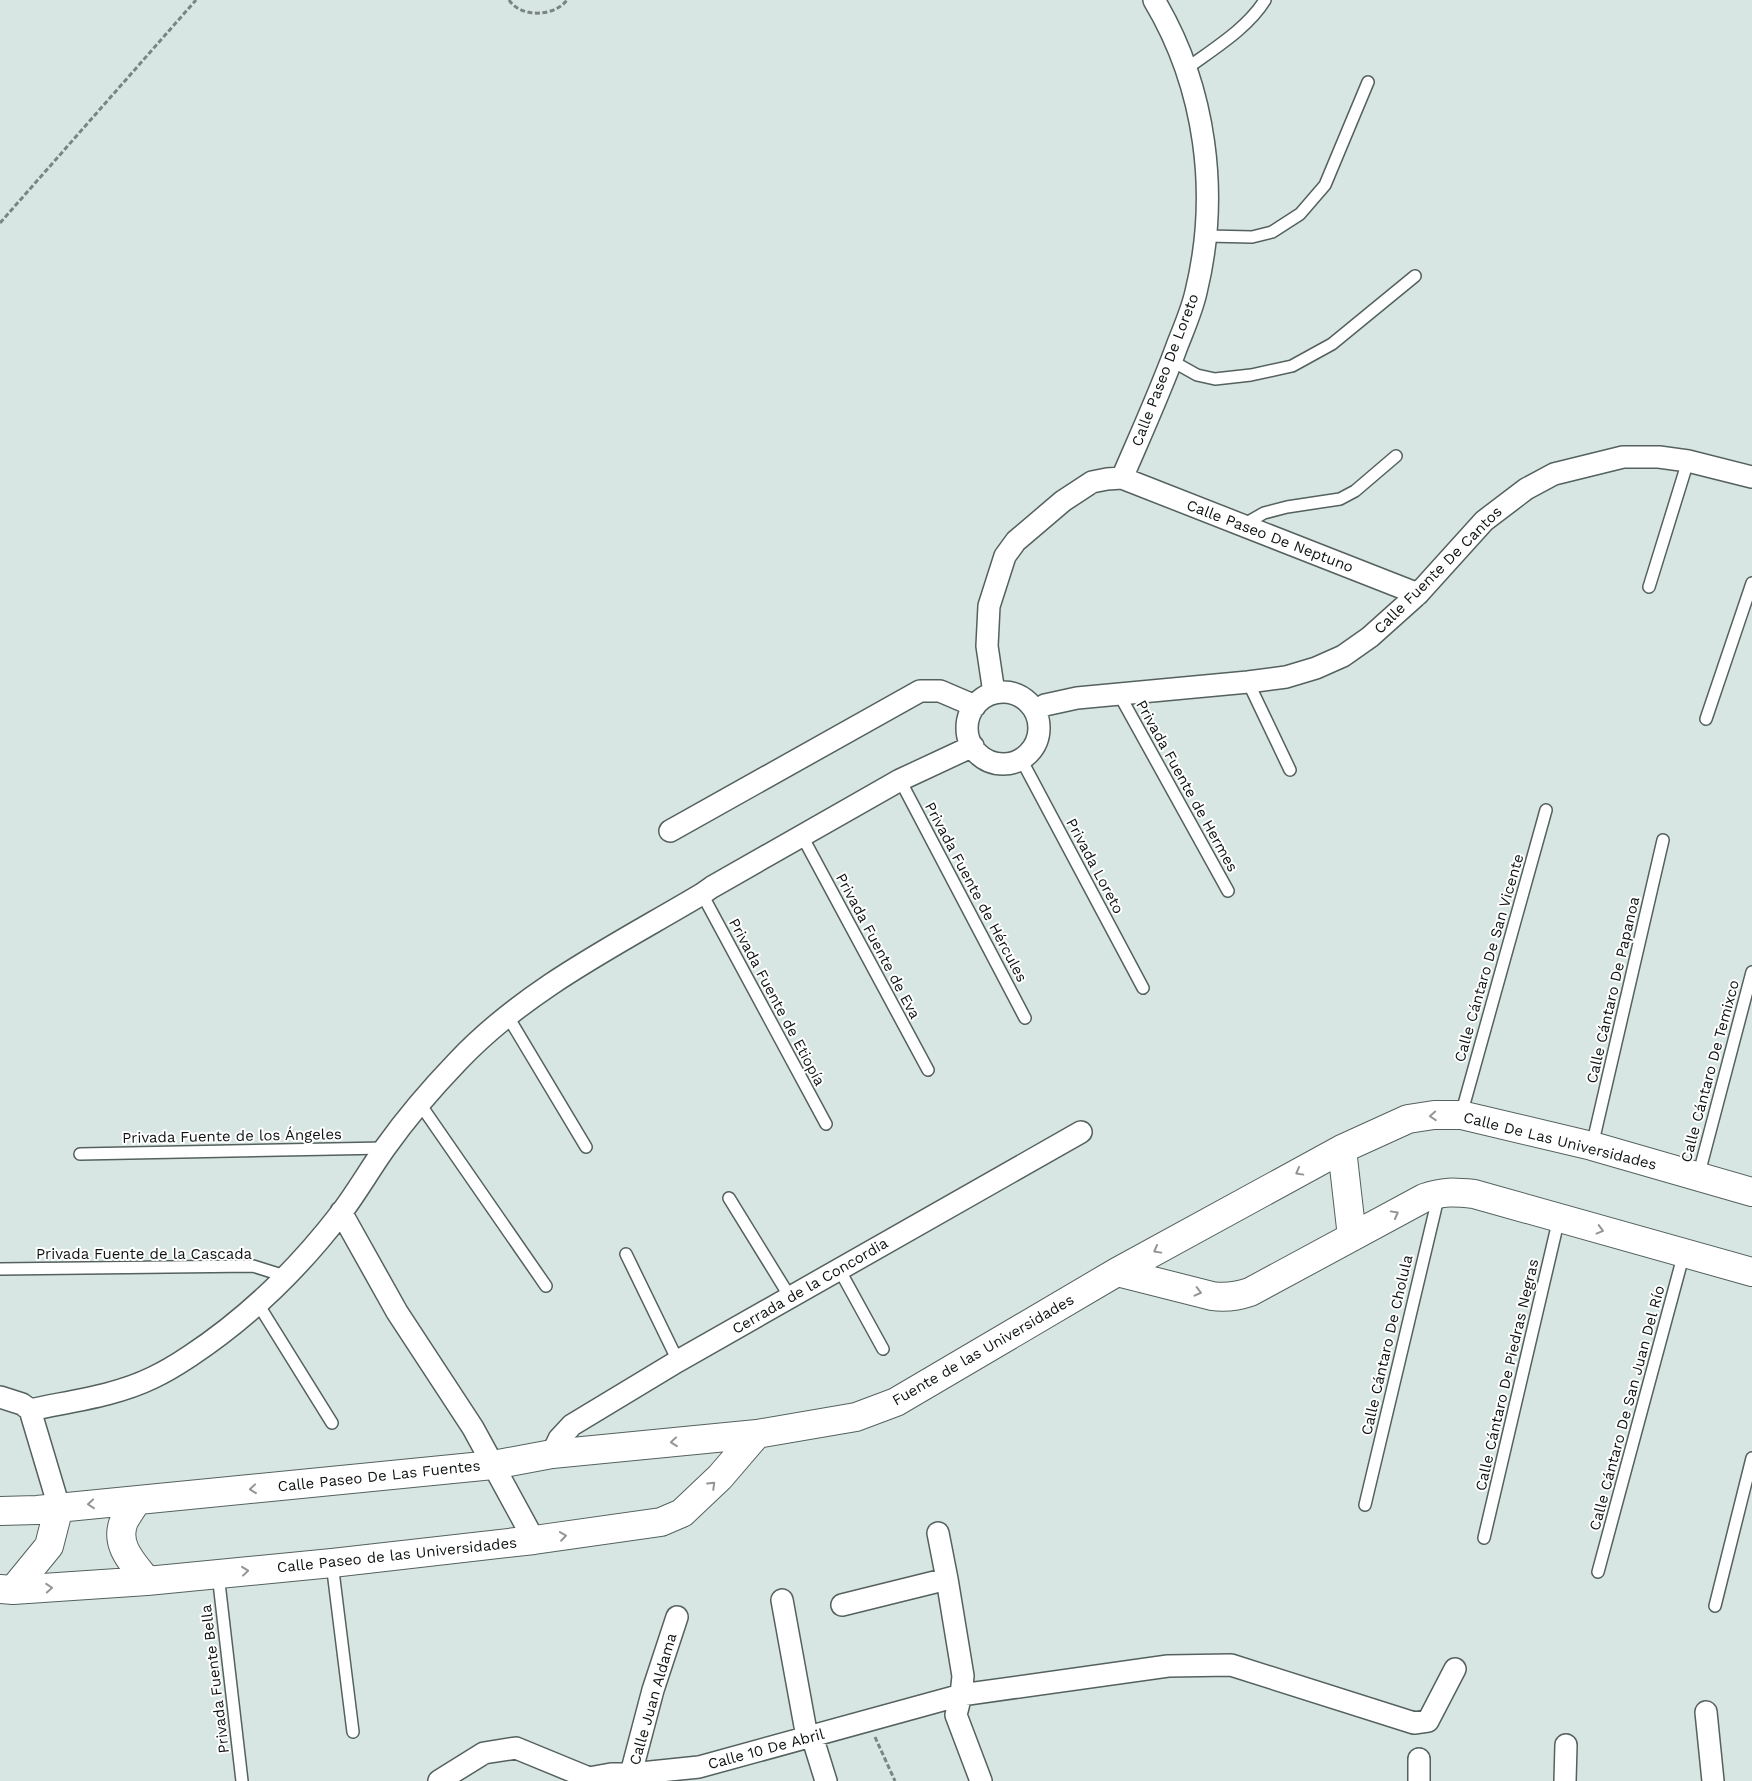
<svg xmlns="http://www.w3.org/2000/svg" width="1752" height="1781" viewBox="0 0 1752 1781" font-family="'Work Sans',sans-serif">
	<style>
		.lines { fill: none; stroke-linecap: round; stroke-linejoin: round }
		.lane-casing { stroke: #54615e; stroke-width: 14 }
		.street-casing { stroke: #54615e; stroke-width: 24 }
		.secondary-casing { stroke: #54615e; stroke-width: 30 }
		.path { stroke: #7a8583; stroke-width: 3; stroke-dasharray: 5 2.5; stroke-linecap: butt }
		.lane { stroke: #fff; stroke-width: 11 }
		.street { stroke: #fff; stroke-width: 21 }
		.secondary { stroke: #fff; stroke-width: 28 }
		.oneway { stroke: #939594 }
		.labels { text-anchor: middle; stroke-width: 4; stroke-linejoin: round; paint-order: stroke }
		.street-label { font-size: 15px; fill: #0e1312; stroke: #fff }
	</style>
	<rect width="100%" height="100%" fill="#d7e6e3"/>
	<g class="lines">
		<defs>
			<path id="lane" d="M1186,69C1213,49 1247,29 1265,0
				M1207,236L1252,237L1272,232L1300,214L1325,185L1368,82
				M1172,361L1197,375L1215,379L1251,375L1292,366L1332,344L1415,276
				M1243,525L1264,513L1287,507L1340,499L1355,491L1396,456
				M1649,587L1688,461
				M1248,682L1290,770
				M1119,694L1228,891
				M1706,719L1752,583
				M1021,759L1143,988
				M900,780L1025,1018
				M802,836L928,1070
				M702,894L826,1124
				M507,1015L586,1147
				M420,1104L546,1286
				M1461,1115L1546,810
				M1592,1146L1663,840
				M80,1154L385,1148
				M1698,1177L1752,972
				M729,1198L790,1297
				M626,1254L678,1361
				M0,1269L253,1266L288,1277
				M839,1269L883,1349
				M258,1304L332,1423
				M1365,1505L1439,1194
				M1484,1538L1559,1218
				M332,1563L353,1732
				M1598,1572L1684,1253
				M218,1574L242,1781
				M1715,1606L1752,1458"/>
			<path id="street" d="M1122,478C1141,434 1161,390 1177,346C1184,328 1192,310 1196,292C1220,194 1206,87 1154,0
				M967 728a36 36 0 1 1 72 0a36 36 0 1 1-72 0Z
				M994,693L987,646L989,606L1005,556L1016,541L1063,501L1092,482L1107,479L1122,478L1418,594
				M1035,711L1045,705L1077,698L1248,682L1286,677L1316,668L1343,656L1370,637L1418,594L1484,521L1526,489L1554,474L1623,457H1659L1688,461L1752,477
				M670,831L920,691H940L975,706
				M341,1212L397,1312L473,1428L534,1540
				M0,1397L22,1404L30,1410L59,1507
				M30,1410C71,1401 115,1396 152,1378C165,1372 178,1364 190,1356C249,1317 298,1269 341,1213C357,1192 370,1169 385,1148C407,1117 432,1088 458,1061C526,989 618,944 702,894L712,887L900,780L973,746
				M552,1454L559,1439L572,1425L678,1361L1081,1132
				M938,1533L947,1579L963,1676L961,1695L956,1715L981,1781
				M782,1600L807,1737
				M842,1605L947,1579
				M1706,1712L1713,1781
				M812,1736L826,1781
				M439,1781L484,1753L516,1748L589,1778L611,1774H631L699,1767L961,1695L1168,1666L1231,1665L1414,1723L1428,1721L1455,1669
				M629,1781L653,1690L677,1617
				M1419,1781V1759
				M1565,1781L1566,1745"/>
			<path id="secondary" d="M1342,1149L1352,1237
				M1117,1272L1212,1296C1225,1298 1238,1296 1250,1292L1424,1198C1443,1191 1455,1192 1474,1194L1752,1272
				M137,1500C133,1507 128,1514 124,1521C114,1545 133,1563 147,1581
				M0,1511L37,1510L493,1465L552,1454L757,1434L856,1417L896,1402L1117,1272L1342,1149L1408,1119L1434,1115H1461L1592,1146L1752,1192
				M0,1589L13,1590L147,1581L332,1563L534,1540L661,1522L682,1513L720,1477L757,1434
				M13,1590L49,1546L59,1507"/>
		</defs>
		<use href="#lane" class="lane-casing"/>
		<use href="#street" class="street-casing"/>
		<use href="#secondary" class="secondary-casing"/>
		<path class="path" d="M509,0C521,18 554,17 567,0
			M0,223L196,0
			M875,1737L895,1781"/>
		<use href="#lane" class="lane"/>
		<use href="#street" class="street"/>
		<use href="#secondary" class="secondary"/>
	</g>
	<defs><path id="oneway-chevron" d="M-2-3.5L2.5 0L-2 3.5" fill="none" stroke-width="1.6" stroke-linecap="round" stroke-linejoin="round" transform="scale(1.25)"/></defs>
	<g class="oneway">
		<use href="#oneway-chevron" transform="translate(1433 1116) rotate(176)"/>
		<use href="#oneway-chevron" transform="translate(1299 1172) rotate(151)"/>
		<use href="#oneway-chevron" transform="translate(1395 1214) rotate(-29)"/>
		<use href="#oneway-chevron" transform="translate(1600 1230) rotate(15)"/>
		<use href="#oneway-chevron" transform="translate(1157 1250) rotate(151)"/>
		<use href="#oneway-chevron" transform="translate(1198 1292) rotate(14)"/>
		<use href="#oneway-chevron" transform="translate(674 1442) rotate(174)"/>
		<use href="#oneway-chevron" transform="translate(712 1485) rotate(-44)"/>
		<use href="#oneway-chevron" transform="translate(253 1489) rotate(174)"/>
		<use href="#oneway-chevron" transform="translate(91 1504) rotate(175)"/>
		<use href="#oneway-chevron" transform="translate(563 1536) rotate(-8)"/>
		<use href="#oneway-chevron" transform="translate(245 1571) rotate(-6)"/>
		<use href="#oneway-chevron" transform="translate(49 1588) rotate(-4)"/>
	</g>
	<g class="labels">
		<g class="street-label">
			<text transform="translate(1165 370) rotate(-69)" y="5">Calle Paseo De Loreto</text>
			<text transform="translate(1270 536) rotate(21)" y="5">Calle Paseo De Neptuno</text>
			<text transform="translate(1438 570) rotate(-45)" y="5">Calle Fuente De Cantos</text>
			<text transform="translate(1187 786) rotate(61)" y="5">Privada Fuente de Hermes</text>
			<text transform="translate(1095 866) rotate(62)" y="5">Privada Loreto</text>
			<text transform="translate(976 892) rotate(62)" y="5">Privada Fuente de Hércules</text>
			<text transform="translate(878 946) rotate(62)" y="5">Privada Fuente de Eva</text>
			<text transform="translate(1489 958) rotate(-74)" y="5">Calle Cántaro De San Vicente</text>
			<text transform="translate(1613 990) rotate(-77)" y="5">Calle Cántaro De Papanoa</text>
			<text transform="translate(777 1002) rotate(62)" y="5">Privada Fuente de Etiopía</text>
			<text transform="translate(1710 1071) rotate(-75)" y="5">Calle Cántaro De Temixco</text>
			<text transform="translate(232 1136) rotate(-1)" y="5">Privada Fuente de los Ángeles</text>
			<text transform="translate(1560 1141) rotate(14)" y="5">Calle De Las Universidades</text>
			<text x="144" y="1259">Privada Fuente de la Cascada</text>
			<text transform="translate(810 1286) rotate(-30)" y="5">Cerrada de la Concordia</text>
			<text transform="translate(1387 1345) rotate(-77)" y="5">Calle Cántaro De Cholula</text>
			<text transform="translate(983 1350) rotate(-30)" y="5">Fuente de las Universidades</text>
			<text transform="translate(1507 1375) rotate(-77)" y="5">Calle Cántaro De Piedras Negras</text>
			<text transform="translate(1627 1408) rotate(-75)" y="5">Calle Cántaro De San Juan Del Río</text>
			<text transform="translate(379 1476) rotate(-6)" y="5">Calle Paseo De Las Fuentes</text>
			<text transform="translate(397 1555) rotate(-6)" y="5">Calle Paseo de las Universidades</text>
			<text transform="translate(215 1679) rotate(-97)" y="5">Privada Fuente Bella</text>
			<text transform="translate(653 1699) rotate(-74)" y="5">Calle Juan Aldama</text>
			<text transform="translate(766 1749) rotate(-15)" y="5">Calle 10 De Abril</text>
		</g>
	</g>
</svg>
